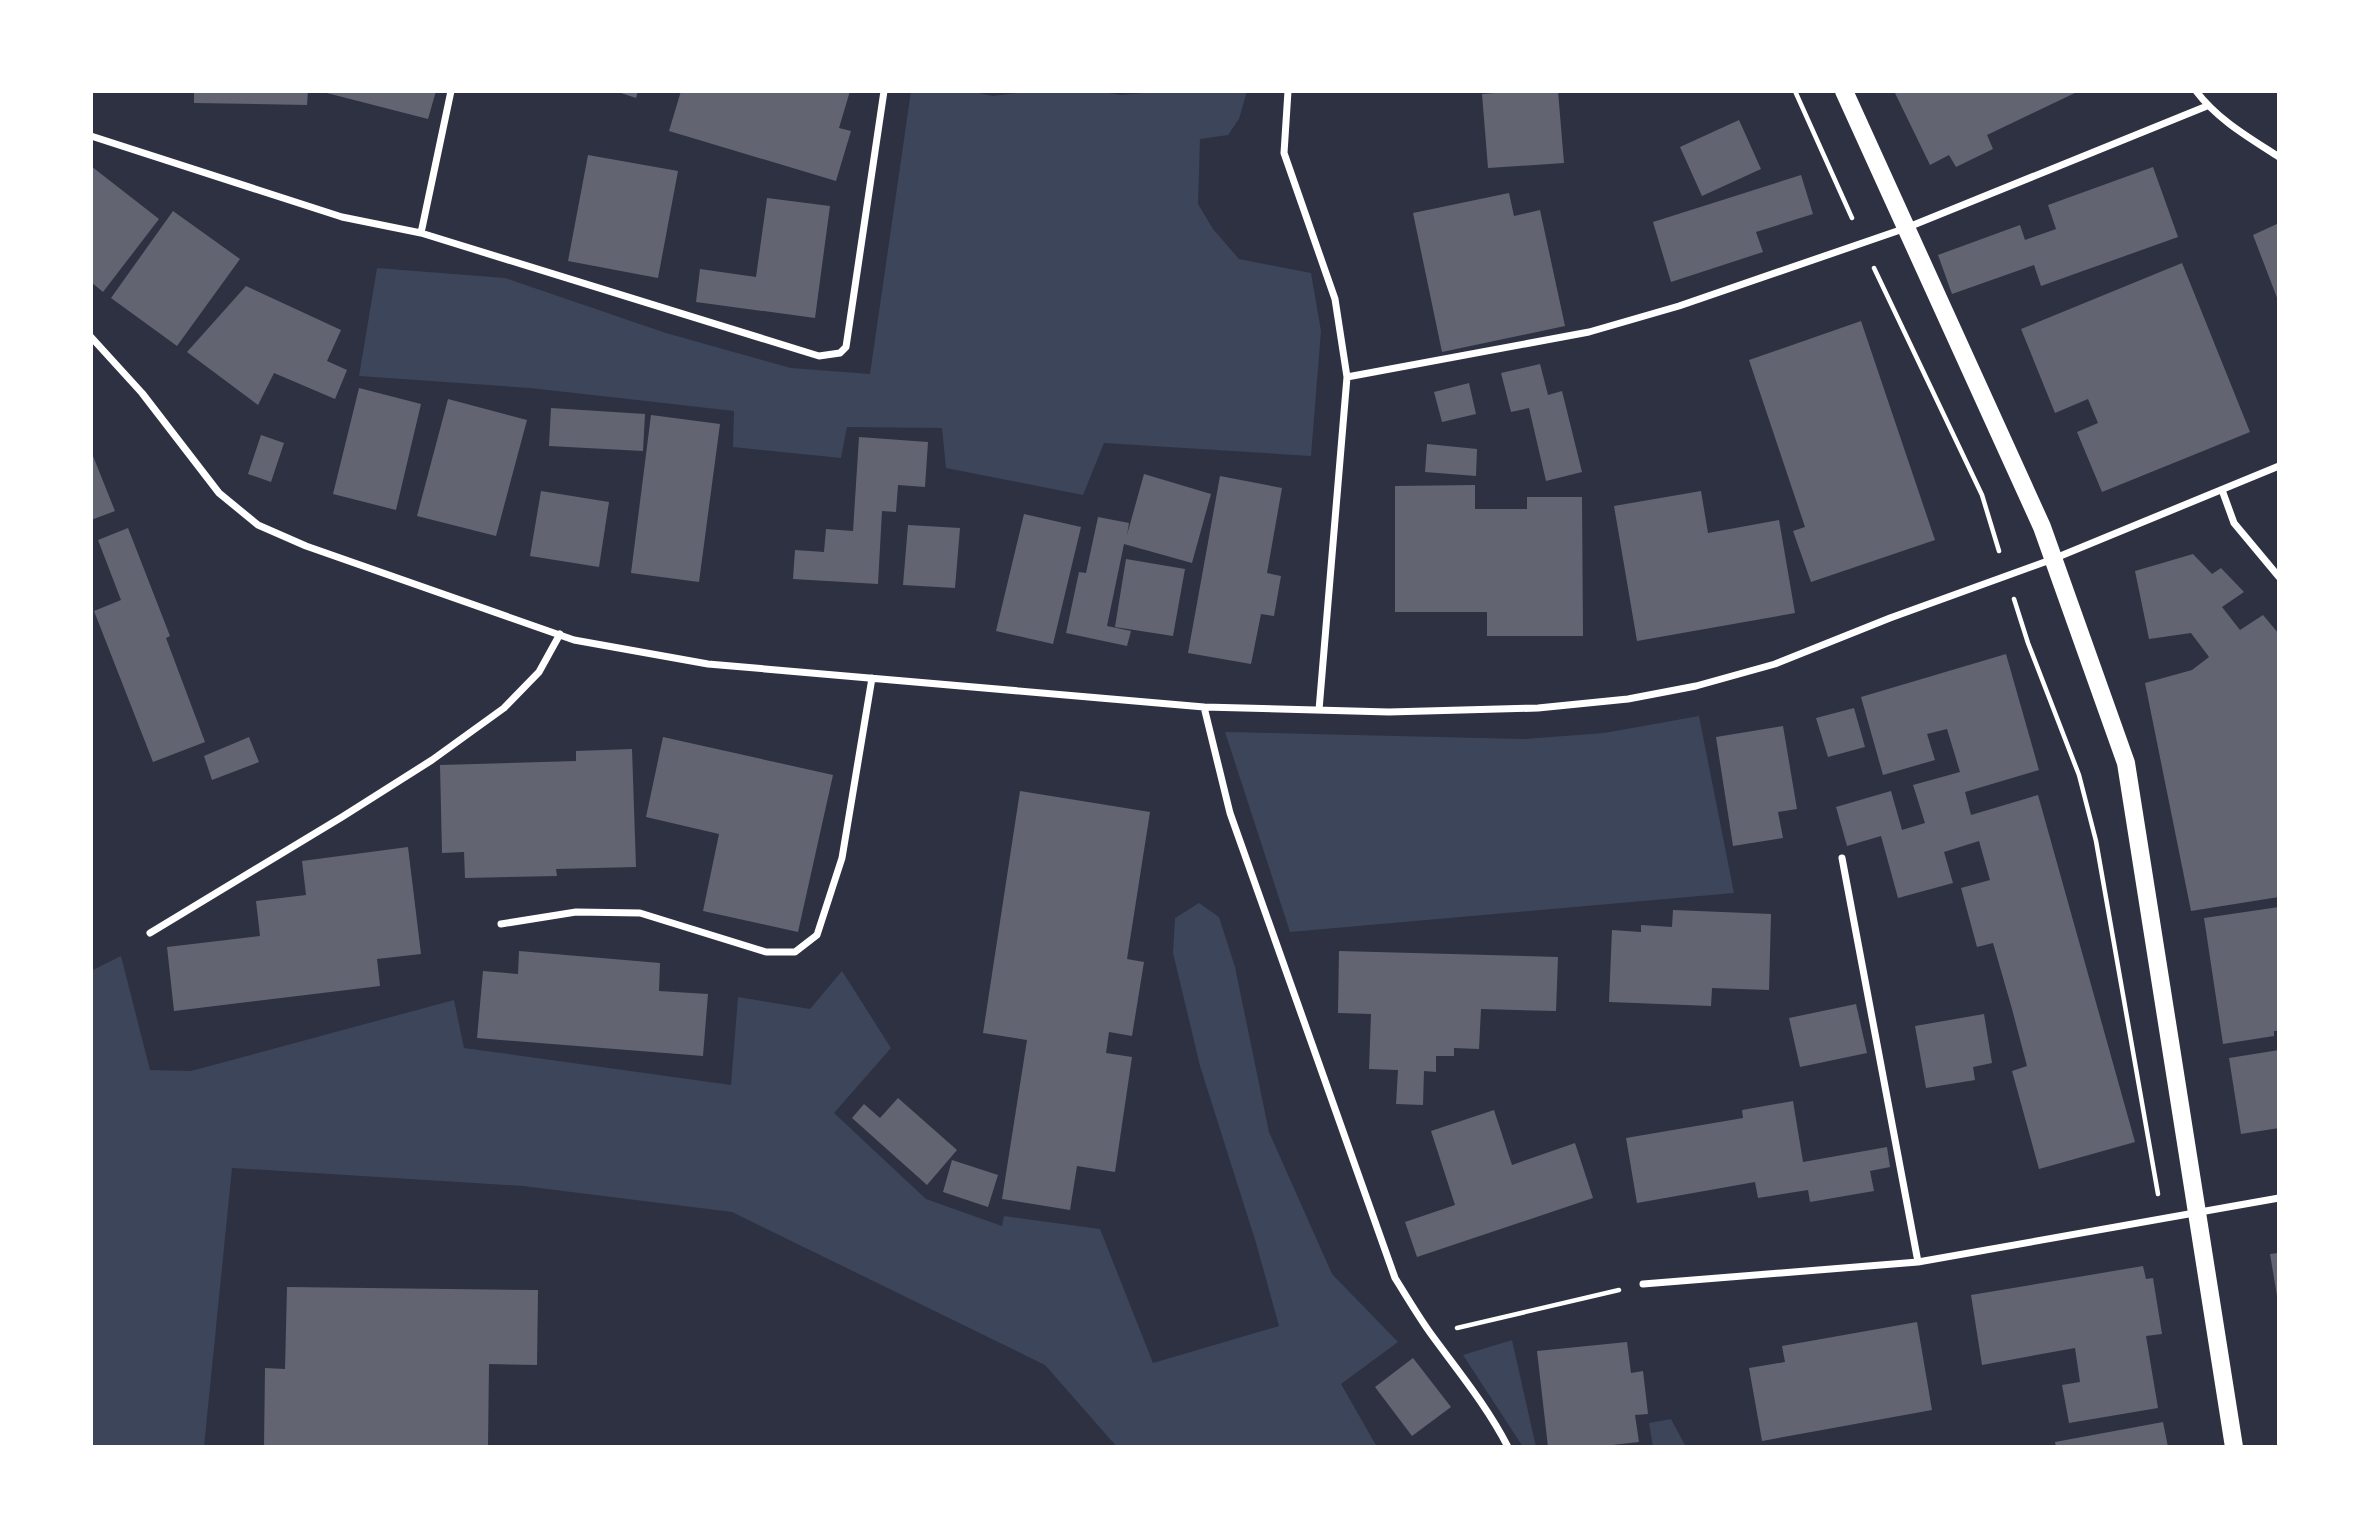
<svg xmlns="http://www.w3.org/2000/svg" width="2370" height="1538" viewBox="0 0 2370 1538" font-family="'DejaVu Sans',sans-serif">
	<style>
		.green { fill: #3c4559 }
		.building { fill: #626471 }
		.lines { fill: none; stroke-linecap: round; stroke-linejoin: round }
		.path { stroke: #fff; stroke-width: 4.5 }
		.minor { stroke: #fff; stroke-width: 7 }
		.primary { stroke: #fff; stroke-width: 18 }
	</style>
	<rect width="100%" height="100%" fill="#2d3142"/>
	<path class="green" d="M911,91H970L993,96L1032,91H1099L1120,95L1168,91H1247L1239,119L1228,135L1200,139L1198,204L1213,229L1239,259L1311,273L1321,331L1311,456L1104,443L1083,495L946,468L942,428L847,427L841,458L733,447L734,411L530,388L359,376L377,268L505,278L666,333L791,368L870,374Z
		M1699,716L1734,893L1290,932L1225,732L1523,739L1604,733Z
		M1199,903L1219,917L1235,967L1269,1132L1332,1274L1398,1342L1341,1384L1377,1447H1117L1045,1365L732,1212L523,1186L232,1168L204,1447H91V971L121,956L150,1070L191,1071L454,1000L464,1048L731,1085L738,997L810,1009L842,971L891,1048L834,1113L926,1199L1002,1226L1004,1216L1100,1229L1153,1363L1279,1326L1256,1243L1200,1066L1173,953L1175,918Z
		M1512,1340L1536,1447H1523L1463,1355Z
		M1671,1419L1686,1447H1653L1649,1423Z"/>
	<path class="building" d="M194,91H308L307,105L194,103Z
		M319,91H436L428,119Z
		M615,91H638L636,98Z
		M681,91H850L839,128L851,131L836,181L669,131Z
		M1521,91H1558L1564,163L1488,168L1482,94Z
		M1894,91H2079L1987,135L1993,149L1956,167L1949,155L1930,165Z
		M1739,120L1761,169L1702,196L1680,147Z
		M588,155L678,171L658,278L568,261Z
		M91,166L159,219L103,292L91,282Z
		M2153,167L2178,237L2041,286L2034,265L1952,294L1938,255L2020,225L2025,240L2056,229L2048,205Z
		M1801,175L1813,214L1756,232L1763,252L1671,282L1653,222Z
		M1509,193L1514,216L1540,210L1565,326L1442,352L1413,213Z
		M767,198L830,206L815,318L696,302L700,269L756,277Z
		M173,211L240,259L177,346L111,298Z
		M2279,223V303L2253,235Z
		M2182,263L2250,432L2102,492L2077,432L2098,423L2088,399L2055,413L2021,329Z
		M246,286L341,330L327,361L347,370L335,399L274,373L258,405L187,352Z
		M1861,321L1935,540L1811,582L1793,531L1805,527L1749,360Z
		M1540,364L1548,395L1562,391L1582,472L1546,481L1529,408L1511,412L1501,373Z
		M1469,383L1476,414L1442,422L1434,392Z
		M359,388L421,404L396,510L333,494Z
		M448,399L527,420L496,536L417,516Z
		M551,408L645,414L643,451L549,446Z
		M651,415L720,424L699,582L631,573Z
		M261,435L284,443L271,482L248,474Z
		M859,437L928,442L925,487L898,485L896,512L882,511L878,584L793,579L795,550L824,552L826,529L853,531Z
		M1427,444L1477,449L1476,476L1425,472Z
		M91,451L115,511L91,520Z
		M1144,474L1211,494L1192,563L1124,544L1107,626L1131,631L1127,646L1066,633L1079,572L1086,573L1098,517L1129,523L1127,535Z
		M1220,476L1282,488L1267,573L1281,576L1274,616L1261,614L1251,664L1188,653Z
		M1475,485V509H1527V497H1582L1583,636H1487V612H1395V486Z
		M541,491L609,502L599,567L530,556Z
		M1701,491L1708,533L1779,520L1795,613L1637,641L1614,506Z
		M1024,514L1081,527L1053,644L996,631Z
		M908,525L960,528L955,588L903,585Z
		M128,528L170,636L166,638L205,742L153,762L94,611L121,600L98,540Z
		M2193,554L2212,574L2221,568L2244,592L2222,607L2240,630L2263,615L2279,634V897L2191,911L2145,683L2192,670L2209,657L2191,633L2149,639L2135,571Z
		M1126,559L1185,569L1173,636L1115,627Z
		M2006,654L2039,770L1965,792L1971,815L2038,795L2135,1142L2039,1169L2012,1071L2027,1066L2012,1009L1993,943L1977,947L1961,888L1990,880L1979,841L1944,852L1953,883L1898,898L1881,836L1847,846L1836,807L1891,791L1902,830L1925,823L1913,785L1960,772L1947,729L1927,734L1935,760L1883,775L1861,697Z
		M1854,708L1865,747L1828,757L1816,718Z
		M1783,726L1797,809L1778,812L1783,838L1733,846L1716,737Z
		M249,737L259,762L212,780L204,756Z
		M663,737L833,775L798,932L703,911L719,834L646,817Z
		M632,749L636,867L556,869L557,876L465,878L464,852L442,853L440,765L576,761V751Z
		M1020,791L1150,812L1127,959L1144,962L1132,1036L1109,1032L1106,1053L1132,1057L1115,1172L1077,1166L1070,1210L1002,1199L1027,1040L983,1033Z
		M408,847L421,954L377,959L380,986L174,1011L167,947L260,936L256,901L306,895L302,861Z
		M2279,907V1031H2274V1036L2223,1044L2204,918Z
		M1673,910L1771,914L1769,990L1712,988L1711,1006L1609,1002L1612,930L1641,932V925L1672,927Z
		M519,951L660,963L659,991L708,994L703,1056L477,1038L483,971L518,974Z
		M1339,951L1558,957L1556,1011L1481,1009L1479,1049L1454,1048V1056H1436V1072L1424,1071L1423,1105L1396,1104L1398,1070L1369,1069L1371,1014L1338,1013Z
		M1856,1004L1867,1053L1800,1067L1789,1018Z
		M1984,1014L1992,1063L1973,1067L1975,1080L1926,1088L1915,1026Z
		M2279,1050V1128L2241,1134L2229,1058Z
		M898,1098L957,1150L927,1185L852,1118L864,1104L880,1118Z
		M1793,1101L1803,1162L1887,1147L1890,1167L1870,1171L1874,1191L1810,1202L1808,1190L1758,1198L1755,1182L1637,1203L1626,1138L1743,1118L1742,1110Z
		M1494,1110L1512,1165L1575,1143L1593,1198L1417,1257L1405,1222L1455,1205L1431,1131Z
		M952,1160L998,1175L988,1207L943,1192Z
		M2279,1253V1302H2278L2270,1254Z
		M2143,1266L2146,1279L2153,1278L2162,1334L2146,1336L2158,1408L2069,1423L2062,1385L2080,1382L2075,1348L1982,1365L1971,1295Z
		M287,1287L538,1290L537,1365L489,1364L488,1447H264L265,1368L285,1369Z
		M1917,1322L1932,1410L1762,1441L1749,1368L1785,1362L1782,1346Z
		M1627,1342L1631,1373L1643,1371L1648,1414L1635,1415L1639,1442L1595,1447H1548L1537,1351Z
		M1413,1358L1451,1407L1412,1436L1375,1387Z
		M2163,1422L2168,1447H2056L2055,1442Z"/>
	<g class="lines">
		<path class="path" d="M1795,91L1852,218
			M1874,268L1982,495L1999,551
			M2014,599L2028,643L2079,775L2096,841L2158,1194
			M1457,1328L1619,1290"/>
		<path class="minor" d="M1288,91L1284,153L1335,299L1347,377L1319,710
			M2196,91C2218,120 2248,137 2279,157
			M91,136L342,217L421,233L819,356L840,353L846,347L884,91
			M421,233L451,91
			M91,337L142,393L219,493L258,525L306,546L574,640L708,664L1204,707L1389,712L1538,708L1628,699L1696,686L1775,664L1890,618L2053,559L2279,466
			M1347,377L1589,332L1679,306L1906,228L2207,106
			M2222,490L2234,523L2279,577
			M1204,707L1230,813L1395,1278C1407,1297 1418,1316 1431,1334C1458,1371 1487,1406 1508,1447
			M1842,858L1918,1262
			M501,924L576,912L640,913L766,952H795L817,935L842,858L872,678
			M150,933L342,817L432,760L504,708L539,672L560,634
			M1643,1284L1918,1262L2279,1198"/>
		<path class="primary" d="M1844,91L2042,527L2126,763L2234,1447"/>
	</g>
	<rect width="2370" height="1538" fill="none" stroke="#ffffff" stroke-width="186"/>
</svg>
